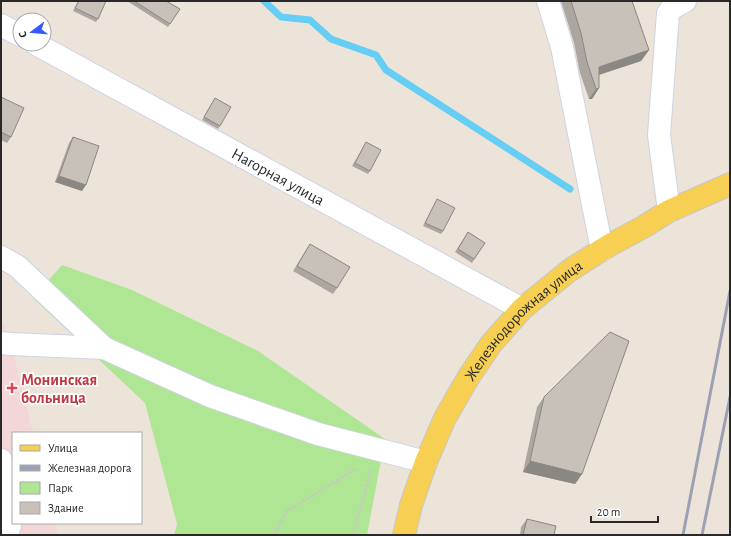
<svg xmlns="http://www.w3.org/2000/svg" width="731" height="536" viewBox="0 0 731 536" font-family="'Alegreya Sans',sans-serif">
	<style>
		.medical { fill: #f3d6d7 }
		.green { fill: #afe693 }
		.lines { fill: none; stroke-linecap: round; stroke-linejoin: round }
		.stream { stroke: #66cef4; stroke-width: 7 }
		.minor-casing { stroke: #cfd2e3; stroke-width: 24 }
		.major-casing { stroke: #c7c7c7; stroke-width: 24 }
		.path { stroke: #c7c7c7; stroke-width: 2.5; stroke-dasharray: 3 2; stroke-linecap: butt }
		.minor { stroke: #fff; stroke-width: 22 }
		.major { stroke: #f7d053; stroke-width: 22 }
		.rail { stroke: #9ca0b4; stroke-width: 3 }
		.wall { fill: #aba69f }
		.shaded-wall { fill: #8b8782 }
		.building { fill: #c7c1b9; stroke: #8b8782 }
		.health-dot { fill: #e0444e; stroke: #fff; stroke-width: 1.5 }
		.labels { text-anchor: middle; stroke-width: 3.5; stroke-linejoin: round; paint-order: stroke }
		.street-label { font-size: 16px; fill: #292929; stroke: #fff }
		.health-label { font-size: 16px; font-weight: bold; fill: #be3a42; stroke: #fff; text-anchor: start }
	</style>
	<rect width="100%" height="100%" fill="#ece4d9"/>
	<path class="medical" d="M1,319L11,344L33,433H13V523H55L58,535H1Z"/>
	<path class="green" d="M62,265L132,290L258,351L385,439L367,535H174L177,524L145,403L33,298Z"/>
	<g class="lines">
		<path class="stream" d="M264,1L281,17L310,20L331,39L376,55L386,70L570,189"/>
		<defs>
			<g id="minor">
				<path d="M548,1L562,47L602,250"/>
				<path d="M1,25L20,35"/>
				<path id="s1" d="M36,44L522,309"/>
				<path d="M669,211L659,135L668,13L672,8L685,1"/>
				<path d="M1,257L17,266L104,348L210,396L318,434L426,462"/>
				<path d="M1,343L11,344L104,348"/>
				<path d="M1,460L10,526L7,535"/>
			</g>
			<g id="major">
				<path id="s2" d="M404,535L411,505L426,462L445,418L468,378L491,344L522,309L570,270L608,246L645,226L669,211L730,184"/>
			</g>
		</defs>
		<use href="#minor" class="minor-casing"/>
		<use href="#major" class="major-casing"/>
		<path class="path" d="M274,535L286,512L357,468
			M353,535L371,470"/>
		<use href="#minor" class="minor"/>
		<use href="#major" class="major"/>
		<path class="rail" d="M683,535L730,291
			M702,535L730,397"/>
	</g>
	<path class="wall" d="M78,1H106L98,19L96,22L73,11Z
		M127,1H166L180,9L168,27Z
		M561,1H635L632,2L649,50L641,61L599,75V88L592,99H589L580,73L574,43Z
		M1,97L11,137L7,143L1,140Z
		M215,98L220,126L218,129L202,120Z
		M73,137L82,191L55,182L69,143Z
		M366,142L370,171L368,174L352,166Z
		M437,199L443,231L441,234L423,226Z
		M468,232L485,243L472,263L455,252Z
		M310,244L337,288L333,294L293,271L306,250Z
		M544,397L582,474L575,484L523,472L537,407Z
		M527,519L554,535H520L521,527Z"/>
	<path class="shaded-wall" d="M649,50L641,61L592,77L599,67Z
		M599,88L592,99H589L596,89Z
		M59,176L86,185L82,191L55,182Z
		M530,461L582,474L575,484L523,472Z"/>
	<path class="building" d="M79,1H106L98,19L75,8Z
		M134,1H166L180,9L170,24Z
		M571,1H632L649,50L599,67V88L596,89L587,62L581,33Z
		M1,97L24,108L11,137L1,132Z
		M215,98L231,107L220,126L204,117Z
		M73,137L99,146L86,185L59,176Z
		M366,142L381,150L370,171L355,163Z
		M437,199L455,208L443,231L425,223Z
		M468,232L485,243L474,259L458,249Z
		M310,244L350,267L337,288L297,266Z
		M610,332L629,341L582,474L530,461L544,397Z
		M527,519L556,526L554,535H523Z"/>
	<path class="health-dot" d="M10 382h4v4h4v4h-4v4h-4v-4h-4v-4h4z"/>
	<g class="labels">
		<g class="street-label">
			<text dy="6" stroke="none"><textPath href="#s1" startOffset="276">Нагорная улица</textPath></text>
			<text dy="6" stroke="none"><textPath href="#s2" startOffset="251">Железнодорожная улица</textPath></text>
		</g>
		<g class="health-label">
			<text x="21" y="385">Монинская<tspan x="21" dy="18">больница</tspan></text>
		</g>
	</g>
	<rect width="731" height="536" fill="none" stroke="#292929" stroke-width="4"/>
	<rect x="12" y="432" width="130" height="92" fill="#ffffff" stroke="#a9a9a9"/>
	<rect x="20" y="445" width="20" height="6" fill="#f7d053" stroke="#a9a9a9"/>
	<text x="48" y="452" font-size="12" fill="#292929">Улица</text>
	<rect x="20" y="465" width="20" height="6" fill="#9ca0b4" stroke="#a9a9a9"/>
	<text x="48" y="472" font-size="12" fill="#292929">Железная дорога</text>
	<rect x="20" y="482" width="20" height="12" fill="#afe693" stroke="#a9a9a9"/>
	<text x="48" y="492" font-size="12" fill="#292929">Парк</text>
	<rect x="20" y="502" width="20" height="12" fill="#c7c1b9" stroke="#a9a9a9"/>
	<text x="48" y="512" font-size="12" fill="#292929">Здание</text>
	<g transform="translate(32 32) rotate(254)"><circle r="19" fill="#ffffff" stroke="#a9a9a9"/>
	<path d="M0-3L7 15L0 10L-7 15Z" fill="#3359ff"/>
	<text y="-6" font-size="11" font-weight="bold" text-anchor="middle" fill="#292929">С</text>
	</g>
	<path d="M591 516v6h67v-6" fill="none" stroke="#292929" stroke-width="2"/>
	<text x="597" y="516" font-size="12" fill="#292929" stroke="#ffffff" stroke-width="3" paint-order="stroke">20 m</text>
</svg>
